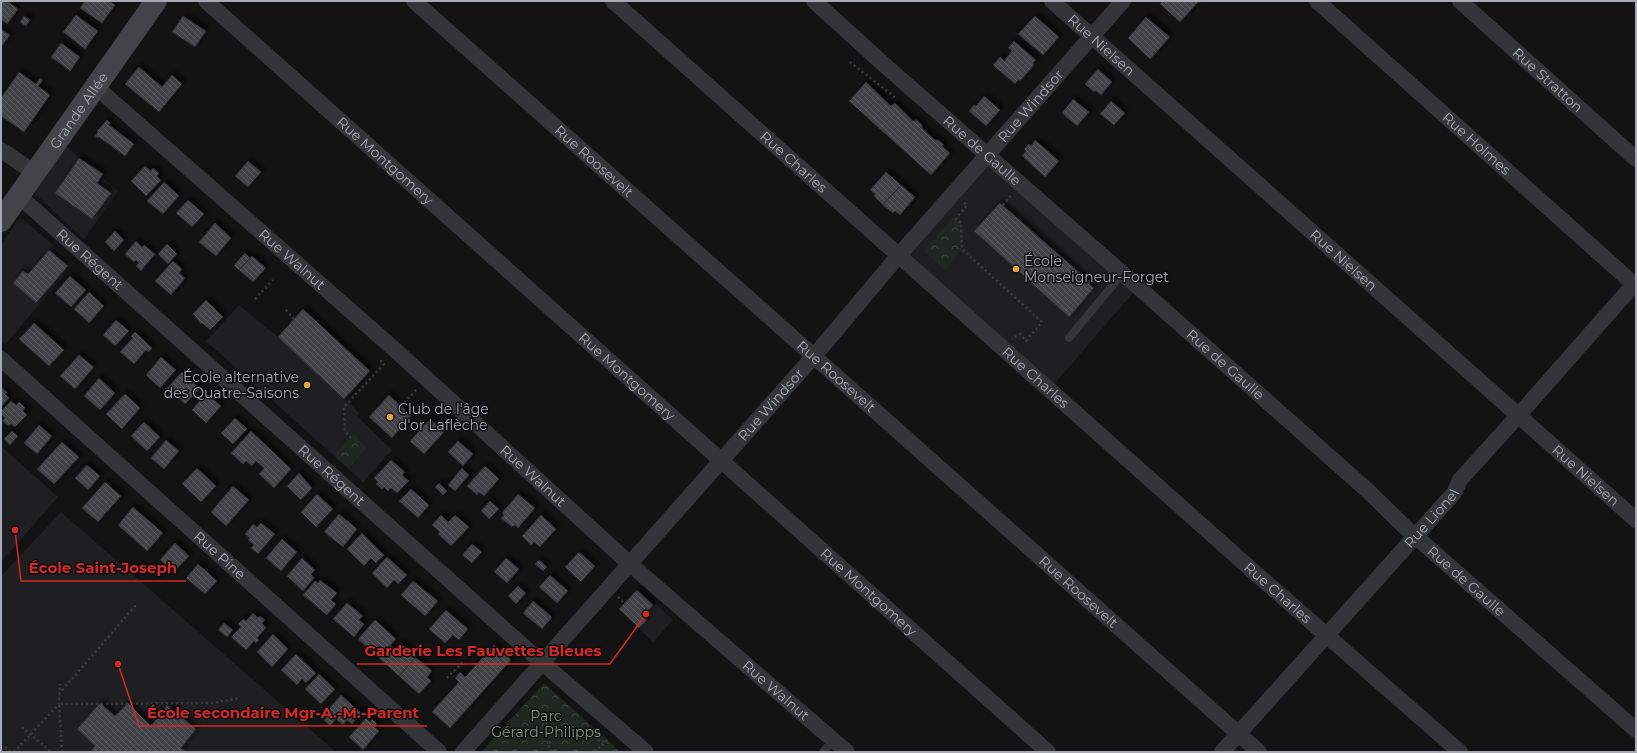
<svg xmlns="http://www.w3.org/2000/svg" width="1637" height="753" viewBox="0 0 1637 753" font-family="Montserrat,sans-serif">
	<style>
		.built { fill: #1f1f21 }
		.forest { fill: url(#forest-crowns) }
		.building { fill: url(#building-back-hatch); stroke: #2d2d30; filter: url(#shadow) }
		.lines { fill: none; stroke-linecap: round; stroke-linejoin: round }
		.path { stroke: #3a3c40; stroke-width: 2.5; stroke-dasharray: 2 3; stroke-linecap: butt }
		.service { stroke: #343539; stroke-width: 8 }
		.minor { stroke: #343539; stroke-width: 16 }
		.secondary { stroke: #424449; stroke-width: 22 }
		.poi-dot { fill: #e5a73a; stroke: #0e0e0f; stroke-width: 1.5 }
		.labels { text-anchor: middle; stroke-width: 3; stroke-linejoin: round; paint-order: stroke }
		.street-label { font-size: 14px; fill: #a5aab4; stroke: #0e0e0f }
		.poi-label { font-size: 14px; fill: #a5aab4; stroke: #0e0e0f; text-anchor: start }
		.park-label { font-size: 14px; fill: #7d9e7e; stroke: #0e0e0f }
		.leader { fill: none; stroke: #d62828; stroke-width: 1.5 }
		.callout-dot { fill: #d62828; stroke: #0e0e0f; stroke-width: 1.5 }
		.callout-label { font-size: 15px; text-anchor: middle; font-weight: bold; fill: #d62828; stroke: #0e0e0f; stroke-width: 3; stroke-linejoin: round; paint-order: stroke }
	</style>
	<defs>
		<pattern id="forest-crowns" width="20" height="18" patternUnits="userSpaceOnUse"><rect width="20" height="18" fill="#1f2720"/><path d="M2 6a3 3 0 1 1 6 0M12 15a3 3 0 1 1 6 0" fill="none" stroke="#3d443e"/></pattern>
		<pattern id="building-back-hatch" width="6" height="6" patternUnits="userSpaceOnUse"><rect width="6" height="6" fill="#424347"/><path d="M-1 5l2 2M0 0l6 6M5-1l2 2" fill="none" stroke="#5a5b5f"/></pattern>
		<filter id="shadow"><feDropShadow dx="3.5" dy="-3.5" stdDeviation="2" flood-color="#0009"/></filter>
	</defs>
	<rect width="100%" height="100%" fill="#131314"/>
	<path class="built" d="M66,146L118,191L84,239L34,193Z
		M988,155L1138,287L1050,389L899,255Z
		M20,218L25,221L74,263L5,345L1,341V244Z
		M239,305L278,337L303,309L370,371L345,399L359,413L357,416L392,450L363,482L206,341Z
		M1,446L58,497L1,562Z
		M61,512L336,752H1V576Z
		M637,590L653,605L656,604L673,620L653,642L619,609Z"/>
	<path class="forest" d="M954,217L961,223L962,249L945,270L924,251Z
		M354,434L367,448L348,468L334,455Z
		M544,683L621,752H481Z"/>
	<path class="building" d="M2,1H7L18,9L7,24L1,19V2Z
		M85,1H109L115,5L102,23L80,8Z
		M1162,1H1199L1180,22L1160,4Z
		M76,15L98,31L85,49L63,32Z
		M24,16L30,20L26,26L20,22Z
		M183,16L206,31L195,47L172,32Z
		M1035,16L1059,37L1043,55L1018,34Z
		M1146,17L1170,37L1150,59L1128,38Z
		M1,29L10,35L1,47Z
		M1014,41L1036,60L1033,63L1034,65L1020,81L1018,80L1015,84L993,65L1000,57L1004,61L1012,51L1008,48Z
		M61,43L80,57L70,71L51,57Z
		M139,67L162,87L172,75L182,84L159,112L125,84Z
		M1098,69L1112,82L1101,95L1096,91L1094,92L1085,84Z
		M19,72L36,84L40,78L43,80L38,86L50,95L24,132L1,116V98Z
		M866,82L891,106L895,103L913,121L917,120L922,125V128L935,140H938L943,144V147L950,153L931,175L849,101Z
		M984,96L1000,110L986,126L969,111L974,105L976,106Z
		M1073,99L1089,112L1077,126L1062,113Z
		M1111,101L1125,113L1114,125L1100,114Z
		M107,120L110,123L109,125L134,144L125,156L99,137L98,138L95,136L98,132L97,131Z
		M1035,140L1059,161L1045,177L1022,156L1026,151L1024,149L1029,144L1031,146Z
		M79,158L103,174L97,183L111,193L92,219L55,193Z
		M248,161L261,172L248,187L235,176Z
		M145,166L151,171L153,168L159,173L157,176L161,180L146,196L131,181Z
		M886,172L901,185L883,205L874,196L875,194L870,190Z
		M164,182L179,196L163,214L147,201Z
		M901,185L915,197L900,215L895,211L893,213L883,205Z
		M188,200L204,214L192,227L176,213Z
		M1000,203L1090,282L1089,284L1094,288L1069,317L974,231Z
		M215,223L231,238L216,256L199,242Z
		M115,231L124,240L114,251L105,242Z
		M136,241L142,247L144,245L155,254L141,271L136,266L139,263L136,260L134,262L125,254Z
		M167,244L177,254L168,264L158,254Z
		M49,250L68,266L36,303L13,283L23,271L28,274Z
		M245,253L250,258L239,270L234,265Z
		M252,256L266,268L253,282L239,270Z
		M173,261L182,269L179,273L185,278L171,295L155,281Z
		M70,276L86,290L71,307L55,293Z
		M89,292L104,306L89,323L74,309Z
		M206,300L223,317L210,330L202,323L201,324L193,314Z
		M303,309L370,371L344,399L278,337Z
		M116,320L129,331L115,346L103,335Z
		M34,323L64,350L49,366L19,339Z
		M135,332L152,348L149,352L146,350L134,364L120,352L133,338L131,336Z
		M79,355L94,367L75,389L60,376Z
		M161,357L176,370L160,388L146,375Z
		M182,372L200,389L185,404L167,388Z
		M99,378L115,393L100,410L84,396Z
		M2,388L7,392L5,394L9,398L1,407Z
		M206,393L221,406L206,423L192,410Z
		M125,394L140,408L122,429L106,414Z
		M389,395L411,416L392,438L369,417Z
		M11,401L16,405L19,402L25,408L23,411L27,415L15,427L11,424L9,426L2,421L5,418L1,414V411Z
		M235,418L247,429L233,444L221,433Z
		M430,419L444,432L424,454L410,441Z
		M144,422L160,437L147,451L131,436Z
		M39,425L52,436L37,454L24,443Z
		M12,431L18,436L10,445L4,439Z
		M251,431L291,469L274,488L259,474L264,468L256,461L252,466L246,461L243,464L231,453Z
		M166,440L179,451L164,469L151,458Z
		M458,441L473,454L463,466L448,452Z
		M62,442L79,457L54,484L37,469Z
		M391,460L405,472L402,475L409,481L397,493L391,488L388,491L384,487L382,489L376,484L378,482L374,478Z
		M87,465L100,476L88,490L75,478Z
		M485,466L499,479L484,496L479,492L477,495L467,486Z
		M197,468L216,486L201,502L182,484Z
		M462,468L469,475L455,491L448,485Z
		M299,473L312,488L301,500L287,486Z
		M105,482L121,496L98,522L82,508Z
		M439,483L447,491L443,495L435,487Z
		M233,486L249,500L226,526L211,512Z
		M411,489L429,505L418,518L399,501Z
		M317,494L333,509L316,527L301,512Z
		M518,494L535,508L518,528L515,525L512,527L501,518L504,515L502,513Z
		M490,501L499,509L489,519L481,511Z
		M133,507L163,533L147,551L118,525Z
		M339,514L357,529L343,547L324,532Z
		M441,515L448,522L455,515L469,527L451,546L438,534L440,532L432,525Z
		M541,515L556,529L540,547L534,542L531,545L522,536Z
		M261,523L275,534L258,554L251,548L254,545L248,540L250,538L245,534L253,524L257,527Z
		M362,533L384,555L376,563L371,558L364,566L347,549Z
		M282,539L297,552L281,571L266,558Z
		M175,543L189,556L174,572L160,560Z
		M472,544L482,552L472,563L462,555Z
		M579,552L595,566L581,582L565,567Z
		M387,557L407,575L398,584L394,580L387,588L372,573Z
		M302,558L315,570L311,574L314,578L303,591L287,576Z
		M506,558L519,569L507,583L494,572Z
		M539,560L547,567L543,571L535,564Z
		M198,564L217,581L205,594L186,578Z
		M550,575L568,591L557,603L539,587Z
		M320,580L337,593L331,600L336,604L327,615L303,595L315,581L318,583Z
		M413,581L438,601L425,616L401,595Z
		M518,586L526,593L516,604L508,596Z
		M637,590L653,605L643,617L647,620L639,628L619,609Z
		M533,601L552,617L542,629L523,613Z
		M347,603L363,616L359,620L364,624L354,637L333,619Z
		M446,610L468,629L459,640L453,635L445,643L429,629Z
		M253,613L258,618L260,616L265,620L262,623L266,628L257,638L259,640L256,643L254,641L246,650L231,637L241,627L238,624L243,619L246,621Z
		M375,620L396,639L379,658L358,639Z
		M224,623L233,630L227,637L218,630Z
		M273,634L288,649L272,667L257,652Z
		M400,643L415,655V658L399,676L379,658L390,645L395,649Z
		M494,645L511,660L450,728L432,712L459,682L455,678L460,672L465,677Z
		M296,654L316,673L306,683L302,679L297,685L281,670Z
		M415,658L419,660L432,671L427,677L431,681L419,694L399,676Z
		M319,674L335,689L321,704L305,689Z
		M341,695L361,713L352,724L347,720L343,725L336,719L330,726L324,720L330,713L327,711Z
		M100,703L115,716L128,703L151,726L167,705L196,729L181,748L186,752H90L95,746L77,729Z
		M366,718L370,722L372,719L377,724L374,727L379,731L363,750L349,737Z"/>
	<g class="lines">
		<path class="path" d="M850,62L896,98
			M964,203L967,205L956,219L961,223L962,249L1042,322L1026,341L1020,334L1012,339
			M1003,205L1011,195
			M255,299L273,280
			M286,310L294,319
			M401,406L417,389
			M351,438L345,431L344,407L384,364L381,361L384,359
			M618,597L624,603
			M447,678L463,662
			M59,694L136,605
			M22,727L51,752
			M501,728L506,732
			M591,733L603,743
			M5,747L10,752
			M14,752L59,704L60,684
			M62,752L59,704L213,703L240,698
			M551,752L548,745L552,739
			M595,752L609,738"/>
		<path class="service" d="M1069,338L1122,274
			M823,752L833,740"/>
		<g class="minor">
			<path id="s1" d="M206,1L1048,752"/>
			<path id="s2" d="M414,1L1259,752"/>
			<path id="s3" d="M613,1L1253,571L1460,752"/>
			<path id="s4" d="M814,1L889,69L1138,287L1367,490L1406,528L1636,730"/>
			<path id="s5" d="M1052,1L1636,520"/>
			<path id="s6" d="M1317,1L1636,286"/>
			<path id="s7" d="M1460,1L1636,159"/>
			<path id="s8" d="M96,87L394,349L630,564L847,752"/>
			<path d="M1,150L35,173"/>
			<path id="s9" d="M19,196L531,653L646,752"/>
			<path id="s10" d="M1,359L439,752"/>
			<path id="s11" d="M463,752L821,348L899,255L1123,1"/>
			<path id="s12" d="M1222,752L1454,493L1460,480L1525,408L1636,282"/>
		</g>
		<path class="secondary" id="s13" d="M1,221L156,1"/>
	</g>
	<g class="poi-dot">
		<circle cx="1016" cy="269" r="4"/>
		<circle cx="307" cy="385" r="4"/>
		<circle cx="390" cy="417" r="4"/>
	</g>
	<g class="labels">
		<g class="street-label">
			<text dy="5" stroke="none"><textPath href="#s5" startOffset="66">Rue Nielsen</textPath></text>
			<text dy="5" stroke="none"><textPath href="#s7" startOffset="118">Rue Stratton</textPath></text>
			<text dy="5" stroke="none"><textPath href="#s11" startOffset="860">Rue Windsor</textPath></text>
			<text dy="5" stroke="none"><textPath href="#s13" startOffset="135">Grande Allée</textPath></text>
			<text dy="5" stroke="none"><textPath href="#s6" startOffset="214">Rue Holmes</textPath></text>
			<text dy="5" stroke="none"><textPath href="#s4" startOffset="225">Rue de Gaulle</textPath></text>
			<text dy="5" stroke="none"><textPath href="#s1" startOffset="240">Rue Montgomery</textPath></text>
			<text dy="5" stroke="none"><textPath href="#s2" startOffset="241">Rue Roosevelt</textPath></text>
			<text dy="5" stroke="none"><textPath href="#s3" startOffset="242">Rue Charles</textPath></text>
			<text dy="5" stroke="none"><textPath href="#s9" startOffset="95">Rue Régent</textPath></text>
			<text dy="5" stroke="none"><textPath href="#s8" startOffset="261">Rue Walnut</textPath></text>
			<text dy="5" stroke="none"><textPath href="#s5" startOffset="390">Rue Nielsen</textPath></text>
			<text dy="5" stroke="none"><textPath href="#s4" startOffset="549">Rue de Gaulle</textPath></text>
			<text dy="5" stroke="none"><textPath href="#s1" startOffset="564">Rue Montgomery</textPath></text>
			<text dy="5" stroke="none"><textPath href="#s2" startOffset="565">Rue Roosevelt</textPath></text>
			<text dy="5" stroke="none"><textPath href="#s3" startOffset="566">Rue Charles</textPath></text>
			<text dy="5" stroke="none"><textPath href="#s11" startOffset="464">Rue Windsor</textPath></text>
			<text dy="5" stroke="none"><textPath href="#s9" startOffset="419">Rue Régent</textPath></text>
			<text dy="5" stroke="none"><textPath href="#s8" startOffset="585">Rue Walnut</textPath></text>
			<text dy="5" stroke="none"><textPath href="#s5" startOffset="714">Rue Nielsen</textPath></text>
			<text dy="5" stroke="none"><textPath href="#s12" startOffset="314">Rue Lionel</textPath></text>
			<text dy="5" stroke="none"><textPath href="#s10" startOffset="294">Rue Pine</textPath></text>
			<text dy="5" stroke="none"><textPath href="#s4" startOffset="873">Rue de Gaulle</textPath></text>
			<text dy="5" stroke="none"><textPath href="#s2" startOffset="889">Rue Roosevelt</textPath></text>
			<text dy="5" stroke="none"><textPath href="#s1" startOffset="888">Rue Montgomery</textPath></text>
			<text dy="5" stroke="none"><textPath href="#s3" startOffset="890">Rue Charles</textPath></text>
			<text dy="5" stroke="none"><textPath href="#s8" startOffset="909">Rue Walnut</textPath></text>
		</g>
		<g class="poi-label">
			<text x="1024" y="266">École<tspan x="1024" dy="16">Monseigneur-Forget</tspan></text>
			<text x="299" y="382" text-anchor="end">École alternative<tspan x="299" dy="16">des Quatre-Saisons</tspan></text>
			<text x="398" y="414">Club de l'âge<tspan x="398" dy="16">d'or Laflèche</tspan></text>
		</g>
		<g class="park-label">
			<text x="546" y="721">Parc<tspan x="546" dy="16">Gérard-Philipps</tspan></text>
		</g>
	</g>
	<path class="leader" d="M15 530L21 581H186M646 614L610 664H357M118 664L139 726H427"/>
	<g class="callout-dot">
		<circle cx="15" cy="530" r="4"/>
		<circle cx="646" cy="614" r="4"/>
		<circle cx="118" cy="664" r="4"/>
	</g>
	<g class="callout-label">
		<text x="103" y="573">École Saint-Joseph</text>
		<text x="483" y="656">Garderie Les Fauvettes Bleues</text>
		<text x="283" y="718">École secondaire Mgr-A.-M.-Parent</text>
	</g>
	<rect width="1637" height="753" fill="none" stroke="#a5aab4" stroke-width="4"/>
</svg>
